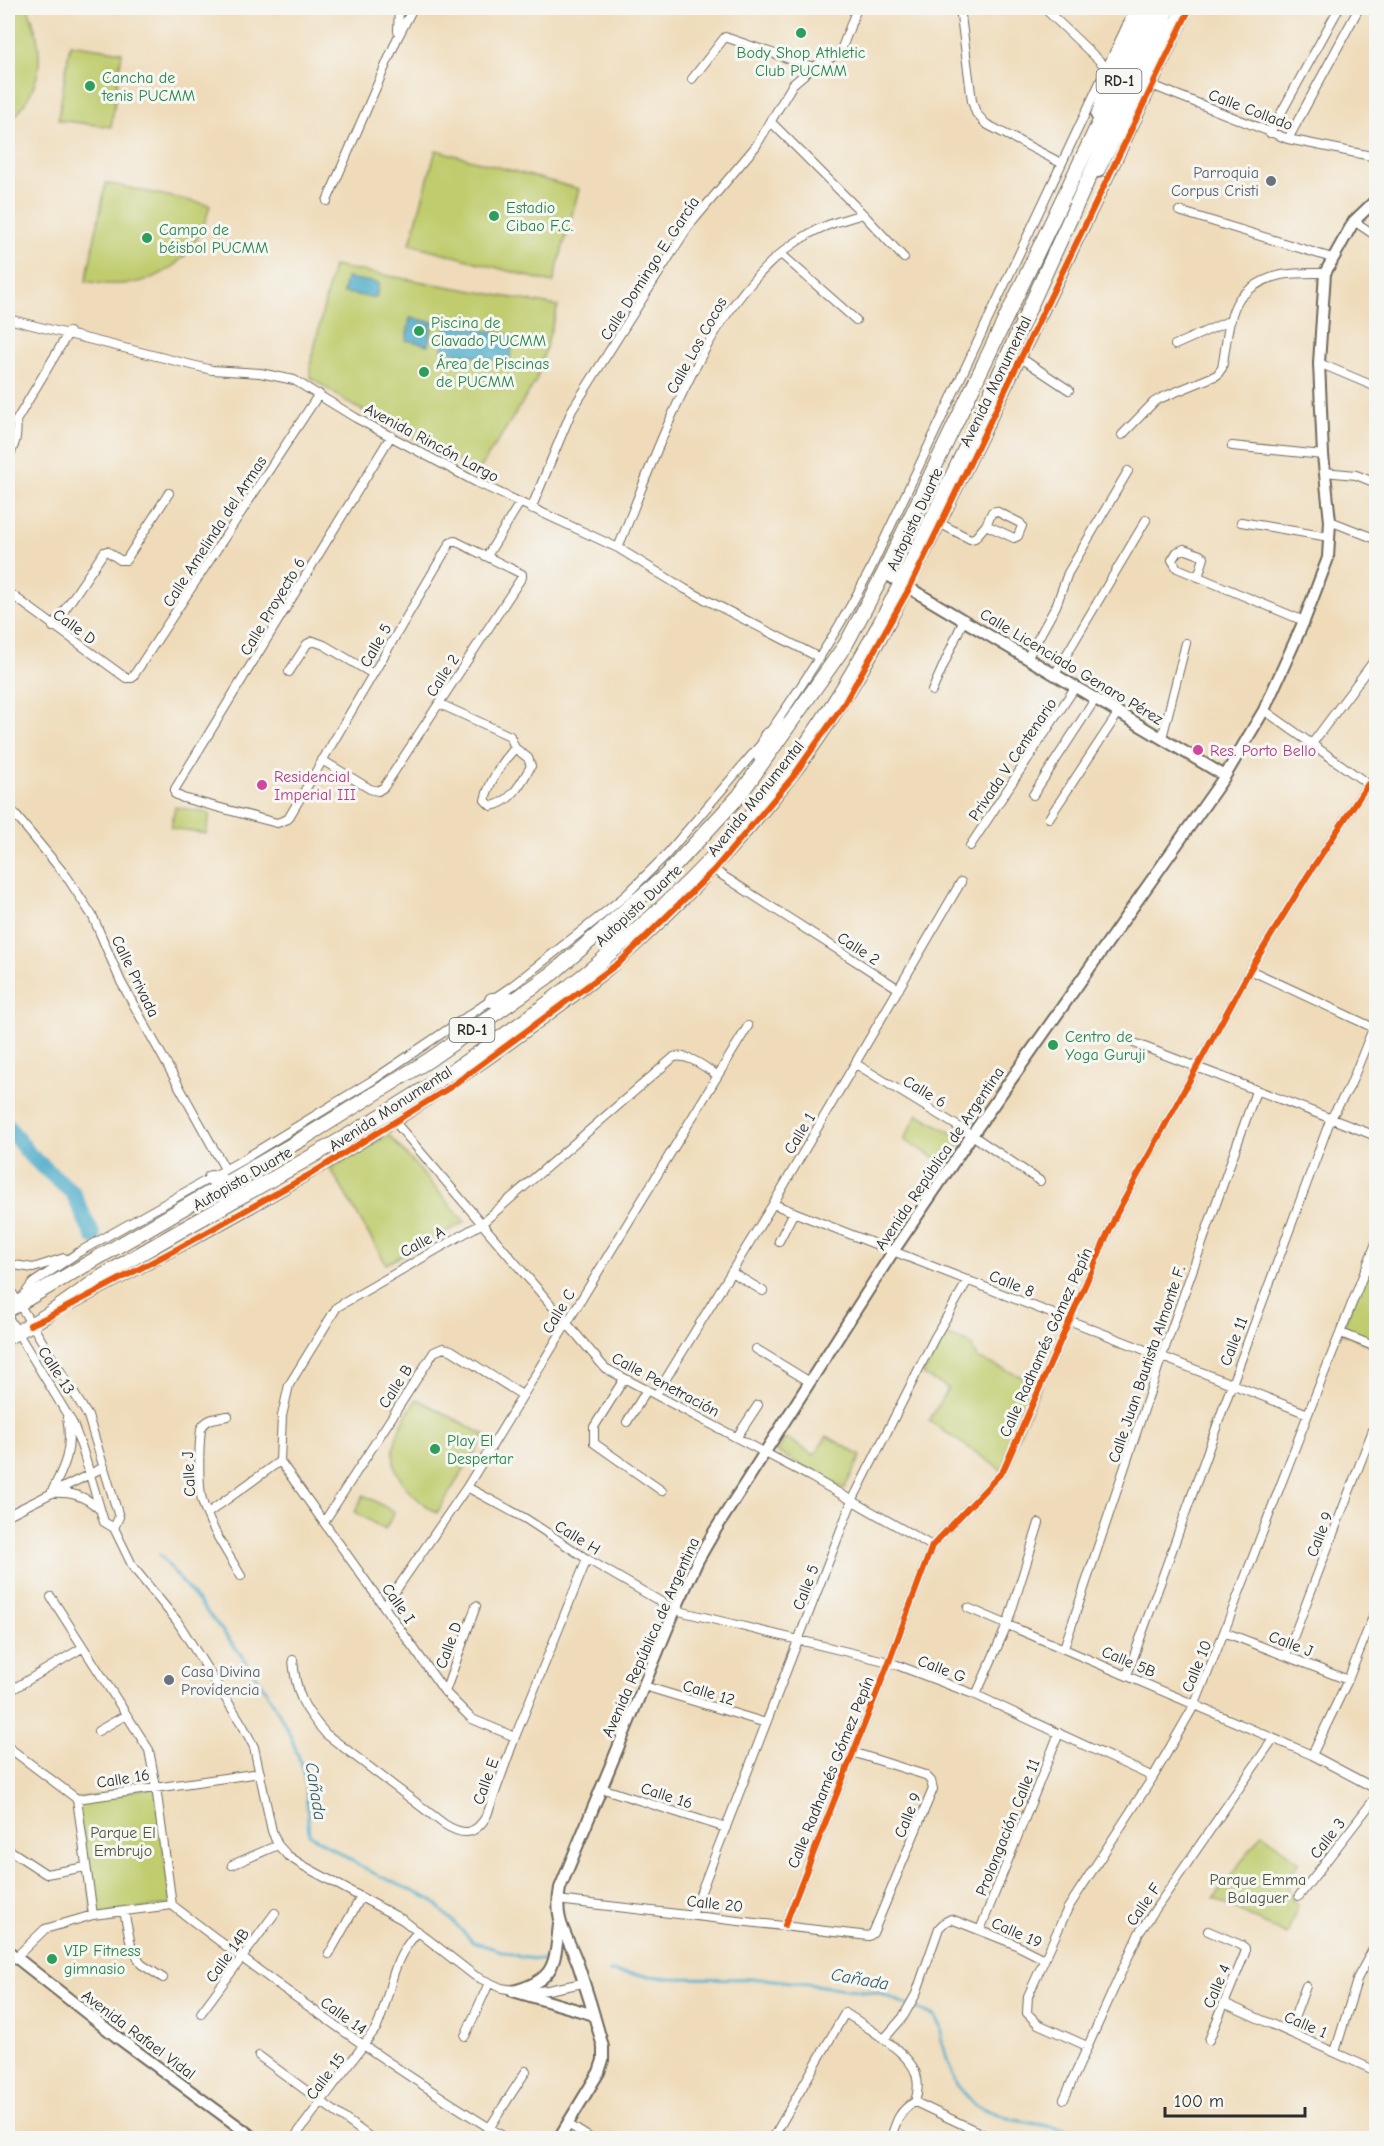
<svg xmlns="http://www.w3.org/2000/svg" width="1384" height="2146" viewBox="0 0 1384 2146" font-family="'Comic Neue',sans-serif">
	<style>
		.green { fill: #c0cc6d; stroke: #767c4c; stroke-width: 1.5 }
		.water { fill: #49aac8; stroke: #3a6a7a; stroke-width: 1.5 }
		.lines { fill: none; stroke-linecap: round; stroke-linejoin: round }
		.stream { stroke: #49aac8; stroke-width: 3 }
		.river { stroke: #49aac8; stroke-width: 16 }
		.minor-casing { stroke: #70695d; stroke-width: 10 }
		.secondary-casing { stroke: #70695d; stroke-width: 14 }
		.primary-casing { stroke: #70695d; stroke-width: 15 }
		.motorway-casing { stroke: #70695d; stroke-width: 16 }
		.minor { stroke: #fff; stroke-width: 8 }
		.secondary { stroke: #fff; stroke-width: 10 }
		.primary { stroke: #fff; stroke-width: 12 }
		.motorway { stroke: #fff; stroke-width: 14 }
		.cycleway-casing { stroke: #f6f6f2; stroke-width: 10 }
		.cycleway { stroke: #e8590c; stroke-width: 6 }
		.leisure-dot { fill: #2e9e5b; stroke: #f6f6f2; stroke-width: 2 }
		.worship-dot { fill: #6b7280; stroke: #f6f6f2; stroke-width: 2 }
		.hotel-dot { fill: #d1479c; stroke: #f6f6f2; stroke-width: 2 }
		.labels { text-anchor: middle; stroke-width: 6; stroke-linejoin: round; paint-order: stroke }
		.shield { fill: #f6f6f2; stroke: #686867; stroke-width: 1.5 }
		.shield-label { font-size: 15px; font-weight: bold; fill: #2b2b2b }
		.leisure-label { font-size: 16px; fill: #27864d; stroke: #f6f6f2; text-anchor: start }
		.street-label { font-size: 16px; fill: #2b2b2b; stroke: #f6f6f2 }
		.worship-label { font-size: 16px; fill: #5b616d; stroke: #f6f6f2; text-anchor: end }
		.hotel-label { font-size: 16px; fill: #b23c85; stroke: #f6f6f2; text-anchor: start }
		.park-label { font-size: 16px; fill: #50533c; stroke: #f6f6f2 }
		.water-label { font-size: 18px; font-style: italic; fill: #375e6a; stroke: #f6f6f2 }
	</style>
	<rect width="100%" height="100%" fill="#f6f6f2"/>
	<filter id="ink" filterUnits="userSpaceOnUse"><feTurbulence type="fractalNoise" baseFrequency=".0167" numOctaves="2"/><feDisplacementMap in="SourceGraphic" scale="12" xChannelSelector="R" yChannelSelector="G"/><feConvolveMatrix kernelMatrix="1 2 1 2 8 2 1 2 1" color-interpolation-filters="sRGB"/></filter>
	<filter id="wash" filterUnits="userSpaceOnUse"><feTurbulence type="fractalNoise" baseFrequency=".008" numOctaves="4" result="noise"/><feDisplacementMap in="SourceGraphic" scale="24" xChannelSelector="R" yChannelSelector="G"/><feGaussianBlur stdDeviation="1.35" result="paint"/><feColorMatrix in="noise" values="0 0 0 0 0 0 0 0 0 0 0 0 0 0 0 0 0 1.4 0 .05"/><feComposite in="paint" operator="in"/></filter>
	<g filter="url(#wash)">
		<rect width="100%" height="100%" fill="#efdbb9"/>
		<path class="green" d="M8,8H28C47,54 43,88 8,124Z
			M70,44L122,52L111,127L58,120Z
			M436,150L579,189L553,283L410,244Z
			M106,183L210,205C195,267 148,294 86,281Z
			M333,266L558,306L536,381L478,472L352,405L310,377V367Z
			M175,807L210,813L206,834L171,828Z
			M918,1114L962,1139L947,1165L904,1140Z
			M389,1135L465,1222L386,1264L330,1168Z
			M1376,1243V1347L1341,1333Z
			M945,1335L971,1344L977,1358L1041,1385L1003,1471L929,1421L948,1388L923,1375Z
			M417,1399L485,1435L437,1513C384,1480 382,1448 417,1399Z
			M827,1436L861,1456L844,1489L777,1452L786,1438L814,1455Z
			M364,1495L394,1512L385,1530L355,1512Z
			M156,1787L172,1905L93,1915L77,1799Z
			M1262,1833L1299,1862C1287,1877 1281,1892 1298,1905L1287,1935L1214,1899Z"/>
		<path class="water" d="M346,278L379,283L376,298L343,293Z
			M410,318L433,322L428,345L406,340Z
			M447,323L514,336L509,363L442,350Z"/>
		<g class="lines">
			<path class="stream" d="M160,1555C212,1620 280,1689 303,1771C308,1790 307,1814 309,1834L367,1870L432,1900L473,1942L521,1957L548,1961
				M610,1972L670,1978L766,1979L879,1993L935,2016L941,2029V2040L948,2062L957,2085L975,2105L1010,2119L1111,2138"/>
			<path class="river" d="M8,1127L30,1155L73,1193L93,1236"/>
		</g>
	</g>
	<g filter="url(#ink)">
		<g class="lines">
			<defs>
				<path id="minor" d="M960,8L972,101L976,113L986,124L1061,163
					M1044,8L1106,67
					M398,31L399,8
					M692,79L725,37L813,67
					M1154,86L1288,139L1376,157
					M771,122L863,214L904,258
					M1270,133L1339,8
					M1288,139L1359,8
					M327,201L397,39L413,8
					M1179,211L1332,258
					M1354,221L1376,236
					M781,254L856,320
					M8,319L212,370L260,373L294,380L356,418L476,482L618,548L685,589L820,658
					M1175,345L1231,320
					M1021,358L1069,390
					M1319,363L1376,387
					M1122,435L1154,402L1161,398L1217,375L1222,368C1226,348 1228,315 1239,299C1241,296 1246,293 1249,290C1272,271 1297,273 1325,273
					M1232,446L1323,455
					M8,458C15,445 18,436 16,421L69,332
					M1324,472L1356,475L1376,483
					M531,509L572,410L688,227L756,146L793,84L813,67L840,53L857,8
					M1330,521L1376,539
					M1241,522L1329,537
					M941,524L970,539L975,538L986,525L1014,538L1018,536L1022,526L1020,523L996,511L992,512L986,525
					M618,548C658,449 709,294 804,237C823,225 843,220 863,214
					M487,556L519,504
					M1198,577L1204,558L1200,555L1184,549L1177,552L1172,560L1177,568L1304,621
					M8,592L126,678H132L319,394
					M53,627L104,552L107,551L120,560H126L169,493
					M1028,657L1056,606L1068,573L1128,471
					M289,672L307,644L313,641L324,645L373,674
					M1055,674L1146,520
					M932,691L964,619
					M440,704L510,736L515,748L528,758L531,766C521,783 511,803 491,806L485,800C489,782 502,762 515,748
					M1264,710L1368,784L1376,785
					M769,733C806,680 840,628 870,570L1135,8
					M1162,738L1186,643
					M1311,745L1376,658
					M322,760L370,789L378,791L384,787L522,577V574L455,541L450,543L288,819L277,823L183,798L175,794V789L391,436
					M1033,795L1096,698
					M8,806L67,877L93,917L121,982L225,1169
					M1049,818L1119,712
					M970,846L1076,686
					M714,870L899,989
					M1250,970L1374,1028
					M1134,1043L1376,1136
					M856,1064L972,1135L1040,1181
					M395,1122L605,1368L809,1476L932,1546
					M773,1204L1308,1414
					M779,1241L794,1212
					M8,1264L33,1268L64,1258
					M731,1272L763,1291
					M8,1286L88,1416L119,1517L114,1528
					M20,1300L33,1283L79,1252L244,1159L373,1080L512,986L593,922L626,895L666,855L762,743
					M72,1305C230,1223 386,1137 529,1031C559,1008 592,986 621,961C682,906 740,845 791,780C875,672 930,545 990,424C1057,285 1125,147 1190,8
					M8,1317L73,1424L82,1448L104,1522L114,1528L133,1567L177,1621L243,1726L254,1747L272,1831L278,1845L287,1855L302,1865L403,1920L475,1976L501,1988L530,1992L548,1990L583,1983
					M1341,1333L1376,1347
					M756,1349L810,1382
					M624,1379L594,1427V1443L662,1491
					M656,1395L773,1204L961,882
					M228,1416C217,1418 206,1418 201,1429C199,1446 198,1484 202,1500C209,1526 227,1552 241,1576
					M67,1418C73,1449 65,1466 51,1493C70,1492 85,1495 99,1509
					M627,1422L647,1390
					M737,1437L758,1405
					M280,1461L445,1692L472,1719L515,1737
					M467,1487L526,1519L587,1559L675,1610L889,1662L976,1695L1153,1777
					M208,1513L280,1461L282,1416L289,1385L337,1307L481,1224L674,1057C690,1054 704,1067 717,1075
					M8,1515L104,1467
					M324,1522L434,1352L443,1348L451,1350L522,1395
					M51,1597L149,1750L156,1787L172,1905
					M385,1606L467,1487L748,1026
					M968,1608L1312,1755L1376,1789
					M1224,1632L1348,1680
					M1064,1648L1162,1356L1256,1091
					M1286,1656L1376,1422
					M293,1660C296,1694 303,1708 326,1734L444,1824C463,1836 475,1836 487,1815L515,1737L587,1559
					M1127,1675L1232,1384L1331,1118L1350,1086L1376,1021
					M644,1686L766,1723
					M8,1692L82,1648
					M445,1692L476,1606
					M976,1695L1007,1625L1039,1523
					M98,1731L126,1715
					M8,1747L77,1799L260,1773
					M1312,1755L1348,1680L1376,1609
					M601,1788L726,1828
					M77,1799L93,1915
					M8,1849L46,1874L86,1867
					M232,1865L278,1845
					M1299,1896L1376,1797
					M557,1900L869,1936L873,1933L933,1789L931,1781L925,1775L852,1752
					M124,1911L131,1945L141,1964L163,1978
					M692,1915L852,1501L934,1339L968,1280
					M785,1925L889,1662L932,1546L1003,1471L1117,1213L1250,970L1308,875L1368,784
					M980,1930L1059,1733
					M1208,1931L1241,1945L1245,1948V1953L1209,2040
					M329,1954L361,1897
					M16,1957L45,1929L93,1915L172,1905C280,1988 390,2067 506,2138
					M1224,2003L1376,2071
					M201,2013L275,1913
					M1289,2032L1306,1986
					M465,2036L489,1983
					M884,2039L903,2017L916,1994L939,1928L945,1922L951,1919L1012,1943L1044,1959
					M1087,2046L1038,2024L1027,2013L1028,1996L1068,1908L1153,1777L1195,1704L1224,1632L1308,1414L1376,1243
					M1335,2052L1358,1977L1376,1944
					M259,2056L371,2138
					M1064,2099L1139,1933L1273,1739
					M568,2124L590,2138
					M294,2138L377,2027C388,2003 390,1973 404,1950C408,1944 413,1937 418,1931
					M483,2138L526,2071
					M773,2138L845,2013C863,2024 911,2054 916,2074C919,2084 918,2093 915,2102
					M891,2138C896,2122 899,2110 915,2102L991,2138"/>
				<path id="secondary" d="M884,573L1225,776
					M8,1951L117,2037L254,2138
					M513,1991C556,1980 555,1963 559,1924
					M513,1991L594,2015
					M559,2138L599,2072L603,2060V2047C596,2021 588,1994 579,1967C569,1936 553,1924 560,1888L675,1610L698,1560L714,1532L894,1250L972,1135L1225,776L1264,710L1304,621L1328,558L1330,521L1323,455L1319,363L1325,273L1354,221L1376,200"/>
				<path id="primary" d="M1097,115L1110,78L1141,8
					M1098,171L1183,8"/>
				<path id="motorway" d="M761,757L767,736L787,726
					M492,1000L516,999
					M211,1178L228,1183
					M8,1310L302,1139L429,1060L553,973L666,875L739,796L846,644L884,573L1154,8
					M8,1337C21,1330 34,1323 47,1315C68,1302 87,1286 108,1273C202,1216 300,1166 394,1108C536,1021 672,915 777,784C789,770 799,754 809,740C873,649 918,549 965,449C1033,302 1098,154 1168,8"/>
			</defs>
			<use href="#minor" class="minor-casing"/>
			<use href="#secondary" class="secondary-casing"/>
			<use href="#primary" class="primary-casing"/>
			<use href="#motorway" class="motorway-casing"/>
			<use href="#minor" class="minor"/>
			<use href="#secondary" class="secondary"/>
			<use href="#primary" class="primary"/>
			<use href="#motorway" class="motorway"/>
			<defs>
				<path id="cycleway" d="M30,1325L50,1316L175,1250L314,1172L449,1088L620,962L714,870L792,778L844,704L910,587L1190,8
					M785,1925L889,1662L932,1546L1003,1471L1117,1213L1250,970L1308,875L1368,784"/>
			</defs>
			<use href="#cycleway" class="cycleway-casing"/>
			<use href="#cycleway" class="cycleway"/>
		</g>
	</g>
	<g class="leisure-dot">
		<circle cx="801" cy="33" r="6"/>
		<circle cx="90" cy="86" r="6"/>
		<circle cx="494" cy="216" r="6"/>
		<circle cx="147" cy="238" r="6"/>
		<circle cx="419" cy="331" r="6"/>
		<circle cx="424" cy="372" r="6"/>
		<circle cx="1053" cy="1045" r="6"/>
		<circle cx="435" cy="1449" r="6"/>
		<circle cx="52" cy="1959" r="6"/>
	</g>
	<g class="worship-dot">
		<circle cx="1271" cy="181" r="6"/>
		<circle cx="169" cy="1680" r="6"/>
	</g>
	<g class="hotel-dot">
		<circle cx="1198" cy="750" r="6"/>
		<circle cx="262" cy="785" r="6"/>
	</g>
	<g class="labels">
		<g class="shield">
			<rect x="1096.5" y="69" width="45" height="24" rx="4.5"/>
			<rect x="449.5" y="1018" width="45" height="24" rx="4.5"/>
		</g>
		<g class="shield-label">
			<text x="1119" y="86">RD-1</text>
			<text x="472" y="1035">RD-1</text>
		</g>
		<g class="leisure-label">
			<text x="801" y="58" text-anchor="middle">Body Shop Athletic<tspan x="801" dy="18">Club PUCMM</tspan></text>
			<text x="102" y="83">Cancha de<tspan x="102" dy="18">tenis PUCMM</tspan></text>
			<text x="506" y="213">Estadio<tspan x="506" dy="18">Cibao F.C.</tspan></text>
			<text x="159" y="235">Campo de<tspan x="159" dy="18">béisbol PUCMM</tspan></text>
			<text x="431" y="328">Piscina de<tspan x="431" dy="18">Clavado PUCMM</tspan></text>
			<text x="436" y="369">Área de Piscinas<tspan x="436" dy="18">de PUCMM</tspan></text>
			<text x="1065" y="1042">Centro de<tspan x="1065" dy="18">Yoga Guruji</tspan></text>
			<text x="447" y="1446">Play El<tspan x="447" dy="18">Despertar</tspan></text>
			<text x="64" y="1956">VIP Fitness<tspan x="64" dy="18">gimnasio</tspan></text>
		</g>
		<g class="street-label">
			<text transform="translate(1251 109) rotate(21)" y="6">Calle Collado</text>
			<text transform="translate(649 268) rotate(-57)" y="6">Calle Domingo E. García</text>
			<text transform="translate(696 345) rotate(-61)" y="6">Calle Los Cocos</text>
			<text transform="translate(995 381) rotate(-64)" y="6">Avenida Monumental</text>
			<text transform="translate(432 442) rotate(28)" y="6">Avenida Rincón Largo</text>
			<text transform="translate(914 519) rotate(-65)" y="6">Autopista Duarte</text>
			<text transform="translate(214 531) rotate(-57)" y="6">Calle Amelinda del Armas</text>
			<text transform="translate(272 606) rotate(-59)" y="6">Calle Proyecto 6</text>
			<text transform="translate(75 626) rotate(36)" y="6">Calle D</text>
			<text transform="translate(375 645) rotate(-60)" y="6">Calle 5</text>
			<text transform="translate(1072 666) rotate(31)" y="6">Calle Licenciado Genaro Pérez</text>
			<text transform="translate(442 675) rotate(-57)" y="6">Calle 2</text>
			<text transform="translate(1012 759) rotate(-56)" y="6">Privada V Centenario</text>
			<text transform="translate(755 798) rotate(-51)" y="6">Avenida Monumental</text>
			<text transform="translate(638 905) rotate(-43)" y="6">Autopista Duarte</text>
			<text transform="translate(859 948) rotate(33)" y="6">Calle 2</text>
			<text transform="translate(136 976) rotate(64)" y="6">Calle Privada</text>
			<text transform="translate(925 1091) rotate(31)" y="6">Calle 6</text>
			<text transform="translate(390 1108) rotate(-33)" y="6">Avenida Monumental</text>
			<text transform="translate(799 1133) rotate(-59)" y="6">Calle 1</text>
			<text transform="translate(939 1158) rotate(-56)" y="6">Avenida República de Argentina</text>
			<text transform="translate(242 1178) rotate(-30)" y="6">Autopista Duarte</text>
			<text transform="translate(422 1241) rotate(-29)" y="6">Calle A</text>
			<text transform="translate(1012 1283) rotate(22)" y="6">Calle 8</text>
			<text transform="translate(558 1311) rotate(-59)" y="6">Calle C</text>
			<text transform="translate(1233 1341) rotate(-69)" y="6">Calle 11</text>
			<text transform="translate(1045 1342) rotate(-66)" y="6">Calle Radhamés Gómez Pepín</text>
			<text transform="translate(1146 1364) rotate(-71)" y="6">Calle Juan Bautista Almonte F.</text>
			<text transform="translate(57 1370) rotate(57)" y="6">Calle 13</text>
			<text transform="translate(666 1384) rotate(28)" y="6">Calle Penetración</text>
			<text transform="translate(395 1386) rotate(-57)" y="6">Calle B</text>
			<text transform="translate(188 1474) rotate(-93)" y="6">Calle J</text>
			<text transform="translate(1319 1534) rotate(-69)" y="6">Calle 9</text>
			<text transform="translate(578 1537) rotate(32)" y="6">Calle H</text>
			<text transform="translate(805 1587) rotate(-69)" y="6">Calle 5</text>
			<text transform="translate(399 1603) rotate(55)" y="6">Calle I</text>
			<text transform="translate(650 1637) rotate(-66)" y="6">Avenida República de Argentina</text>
			<text transform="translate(1291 1643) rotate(21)" y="6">Calle J</text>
			<text transform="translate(448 1645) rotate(-70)" y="6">Calle D</text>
			<text transform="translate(1129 1661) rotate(23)" y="6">Calle 5B</text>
			<text transform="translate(1196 1666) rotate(-68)" y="6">Calle 10</text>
			<text transform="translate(942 1668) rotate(21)" y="6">Calle G</text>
			<text transform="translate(709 1692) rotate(17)" y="6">Calle 12</text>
			<text transform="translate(830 1772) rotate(-68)" y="6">Calle Radhamés Gómez Pepín</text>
			<text transform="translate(123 1778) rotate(-9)" y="6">Calle 16</text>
			<text transform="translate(485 1781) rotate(-70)" y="6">Calle E</text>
			<text transform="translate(667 1795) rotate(18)" y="6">Calle 16</text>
			<text transform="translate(907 1815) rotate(-68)" y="6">Calle 9</text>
			<text transform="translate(1007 1827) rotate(-68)" y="6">Prolongación Calle 11</text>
			<text transform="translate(1327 1838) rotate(-52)" y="6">Calle 3</text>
			<text transform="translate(715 1903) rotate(6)" y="6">Calle 20</text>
			<text transform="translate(1143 1904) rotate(-55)" y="6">Calle F</text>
			<text transform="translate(1017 1932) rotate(24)" y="6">Calle 19</text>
			<text transform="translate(227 1955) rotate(-54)" y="6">Calle 14B</text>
			<text transform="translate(1216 1986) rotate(-67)" y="6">Calle 4</text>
			<text transform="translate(344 2015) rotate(36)" y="6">Calle 14</text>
			<text transform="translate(1306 2024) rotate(23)" y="6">Calle 1</text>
			<text transform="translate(139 2034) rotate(37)" y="6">Avenida Rafael Vidal</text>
			<text transform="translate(325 2076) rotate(-53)" y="6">Calle 15</text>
		</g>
		<g class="worship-label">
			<text x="1259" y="178">Parroquia<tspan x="1259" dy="18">Corpus Cristi</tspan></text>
			<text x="181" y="1677" text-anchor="start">Casa Divina<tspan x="181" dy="18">Providencia</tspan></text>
		</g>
		<g class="hotel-label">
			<text x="1210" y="756">Res. Porto Bello</text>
			<text x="274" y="782">Residencial<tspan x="274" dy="18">Imperial III</tspan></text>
		</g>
		<g class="park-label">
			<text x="123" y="1838">Parque El<tspan x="123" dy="18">Embrujo</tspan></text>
			<text x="1258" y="1885">Parque Emma<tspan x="1258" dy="18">Balaguer</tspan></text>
		</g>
		<g class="water-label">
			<text transform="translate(316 1791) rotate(81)" y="6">Cañada</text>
			<text transform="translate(860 1979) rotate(10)" y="6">Cañada</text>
		</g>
	</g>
	<rect width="1384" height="2146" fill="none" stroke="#f6f6f2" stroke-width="30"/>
	<path d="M1165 2107v9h140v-9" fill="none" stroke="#2b2b2b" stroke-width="3"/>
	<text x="1174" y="2107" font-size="18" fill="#2b2b2b" stroke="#f6f6f2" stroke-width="4.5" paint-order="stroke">100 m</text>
</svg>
